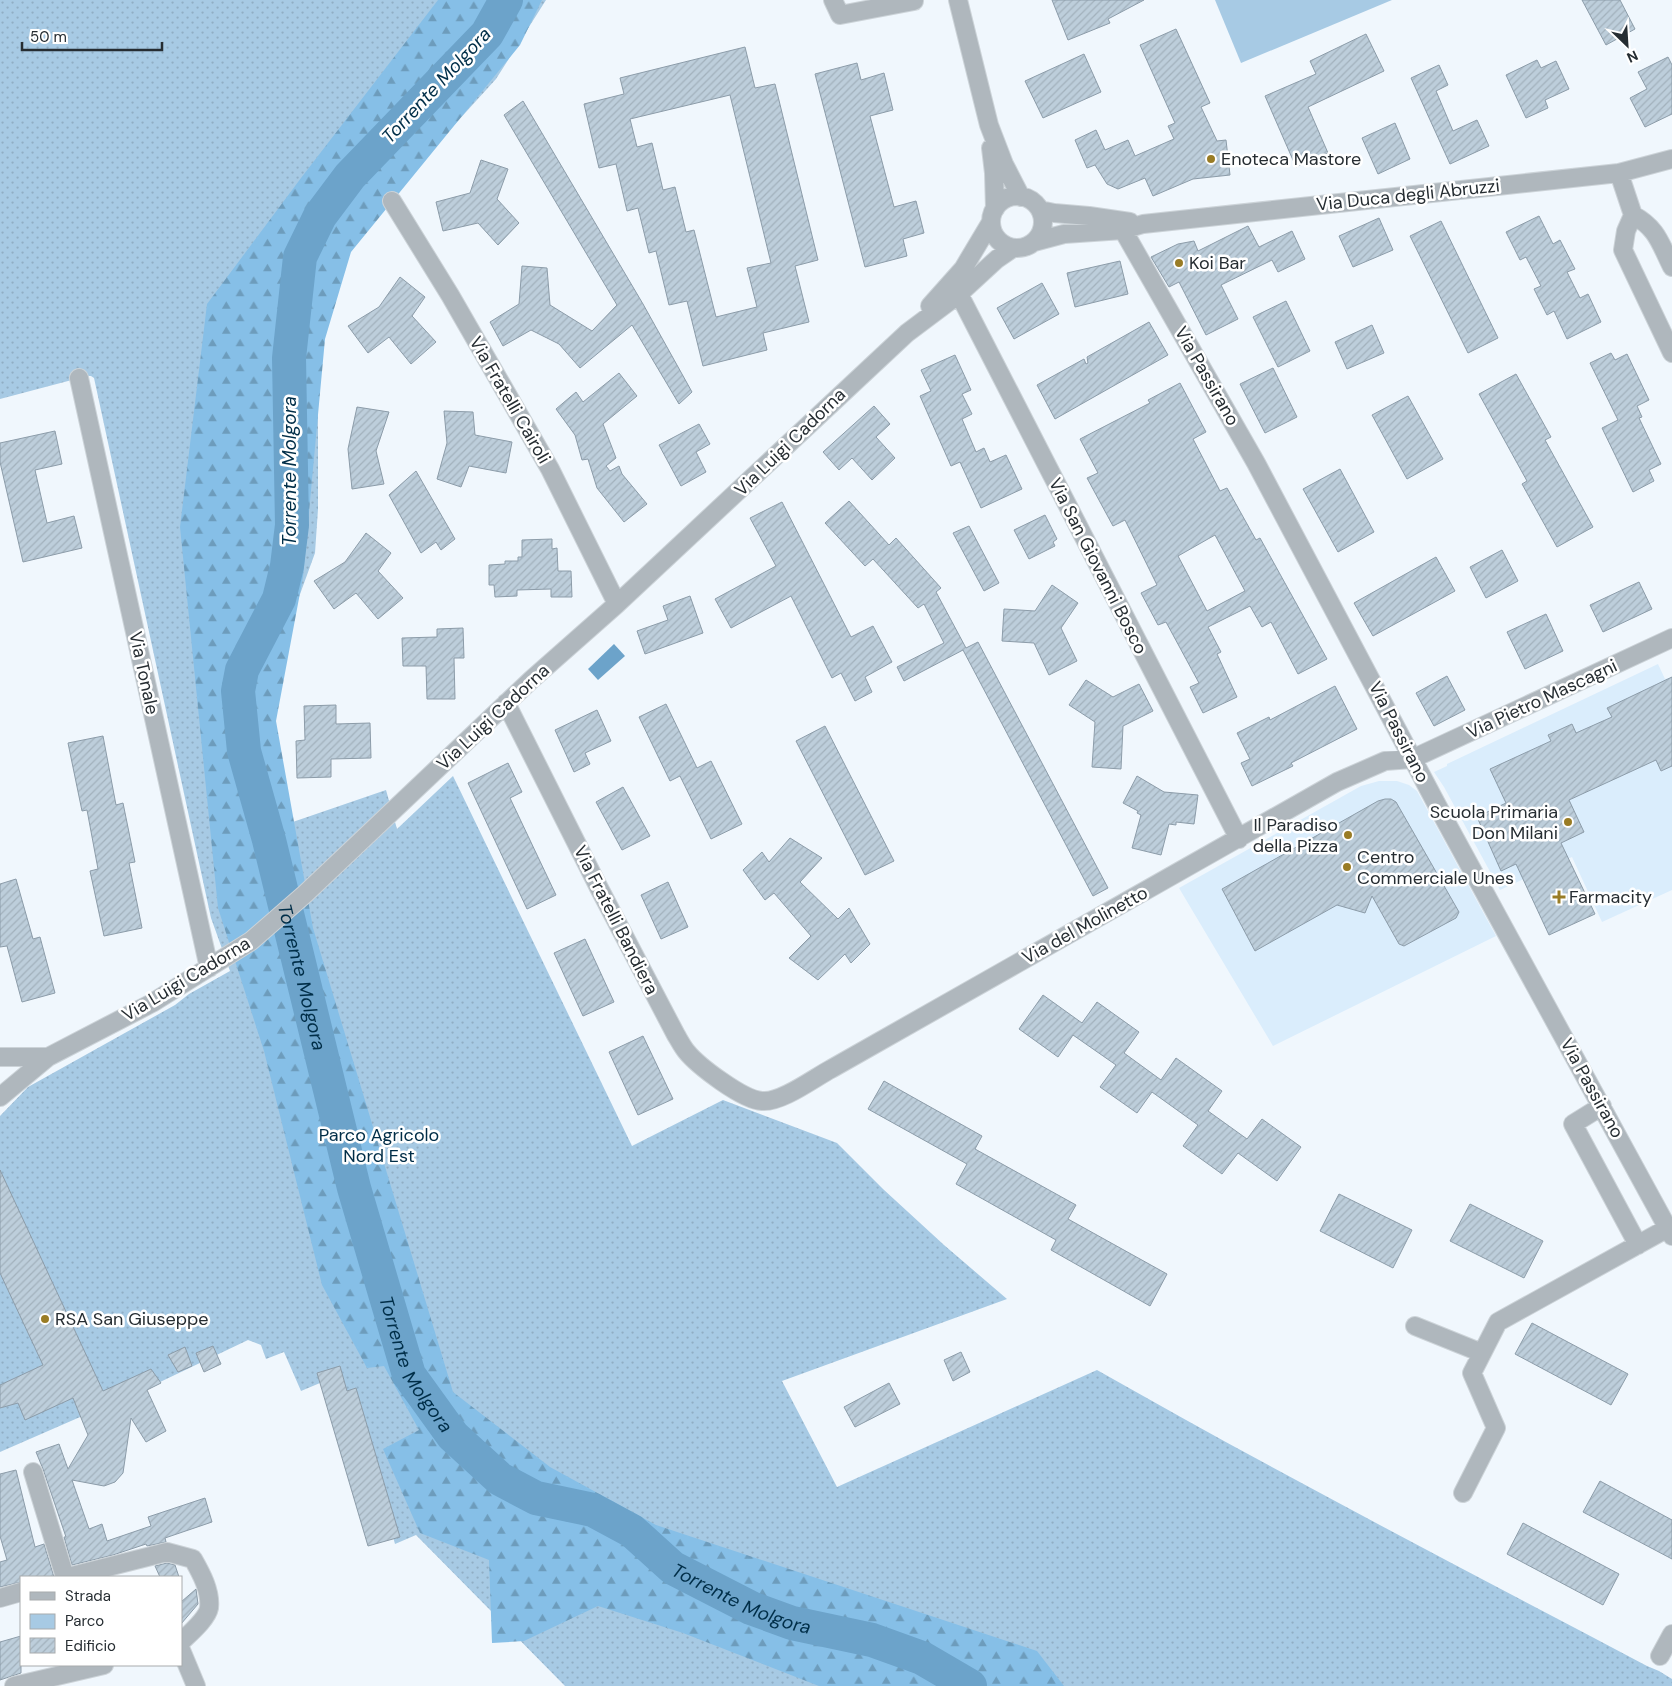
<svg xmlns="http://www.w3.org/2000/svg" width="1672" height="1686" viewBox="0 0 1672 1686" font-family="'DM Sans',sans-serif">
	<style>
		.built { fill: #daedfc }
		.green { fill: url(#green-dots) }
		.forest { fill: url(#forest-firs) }
		.pitch { fill: #a7cae4 }
		.water { fill: #6ca3ca }
		.lines { fill: none; stroke-linecap: round; stroke-linejoin: round }
		.river { stroke: #6ca3ca; stroke-width: 34 }
		.building { fill: url(#building-hatch); stroke: #8c9ca9; fill-rule: evenodd }
		.minor-casing { stroke: #ccd3d8; stroke-width: 20 }
		.minor { stroke: #afb7bd; stroke-width: 18 }
		.poi-dot { fill: #997c25; stroke: #fff; stroke-width: 2 }
		.labels { text-anchor: middle; stroke-width: 5; stroke-linejoin: round; paint-order: stroke }
		.poi-label { font-size: 18px; fill: #262d32; stroke: #fff; text-anchor: start }
		.street-label { font-size: 18px; fill: #262d32; stroke: #fff }
		.park-label { font-size: 18px; fill: #002d47; stroke: #fff }
		.water-label { font-size: 19px; font-style: italic; fill: #002e48; stroke: #fff }
	</style>
	<defs>
		<pattern id="green-dots" width="8" height="8" patternUnits="userSpaceOnUse" patternTransform="scale(1.25)"><rect width="8" height="8" fill="#a7cae4"/><path d="M2 2h.1M6 6h.1" fill="none" stroke="#90aec4" stroke-width="1.8" stroke-linecap="round"/></pattern>
		<pattern id="forest-firs" width="22" height="20" patternUnits="userSpaceOnUse" patternTransform="scale(1.25)"><rect width="22" height="20" fill="#86bfe7"/><path d="M5 1l3.5 6h-7zM16 11l3.5 6h-7z" fill="#6d9cbc"/></pattern>
		<pattern id="building-hatch" width="6" height="6" patternUnits="userSpaceOnUse" patternTransform="scale(1.25)"><rect width="6" height="6" fill="#bdcedb"/><path d="M-1 1l2-2M0 6l6-6M5 7l2-2" fill="none" stroke="#a2b1bc"/></pattern>
	</defs>
	<rect width="100%" height="100%" fill="#f0f7fd"/>
	<path class="built" d="M1658,664L1665,679L1672,677V890L1602,922L1572,857L1500,890L1444,787L1434,772L1447,766V764Z
		M1379,781H1397L1409,785L1417,791L1496,936L1273,1046L1179,888L1361,786Z"/>
	<path class="green" d="M0,0H546L496,79L397,188L366,207L318,329V509L315,553L267,685L284,825L386,790L397,829L453,776L632,1146L723,1100L837,1143L883,1189L944,1245L1007,1299L782,1381L837,1487L1097,1370C1278,1473 1463,1569 1647,1666L1659,1671L1672,1679V1686H565L416,1535L395,1544L354,1397L320,1381V1383L301,1391L284,1352L266,1359L261,1345L248,1340L158,1383L0,1452V1116L28,1087L175,1005L189,994L230,971L211,918L94,378L91,376H87L0,399Z"/>
	<path class="forest" d="M438,0H542L520,45L351,252L325,339L303,577L276,721L313,928L453,1392L550,1467L656,1525L1037,1651L1064,1686H819L683,1633L598,1606L524,1641L492,1643L489,1560L420,1533L383,1449L419,1430L384,1366L367,1368L322,1285L264,1051L218,908L180,527L207,304L301,178Z"/>
	<path class="pitch" d="M1215,0H1392L1241,63Z"/>
	<path class="water" d="M614,644L625,656L598,680L588,669Z"/>
	<g class="lines">
		<path class="river" id="s1" d="M506,0L487,34L350,176L320,216L300,257L289,358L292,525L287,566L279,599L242,670L238,691L244,751L269,840L354,1188L409,1375L453,1436L500,1479L536,1498L593,1510L632,1531L673,1568L751,1608L792,1623L872,1640L922,1658L970,1686"/>
	</g>
	<path class="building" d="M1052,0H1144L1108,19L1110,23L1068,40Z
		M1582,0H1620L1635,29L1606,45Z
		M1176,29L1210,103L1201,107L1217,141L1226,140L1230,175L1193,179L1153,196L1145,178L1118,189L1107,184L1095,165L1087,168L1075,140L1096,130L1105,150L1128,140L1135,156L1174,139L1168,126L1175,123L1140,45Z
		M1366,34L1384,71L1308,107L1328,153L1296,167L1265,96L1316,74L1310,61Z
		M745,47L755,88L775,84L818,260L795,266L809,322L763,333L767,350L703,366L687,301L669,305L656,251L649,253L638,208L627,211L616,164L599,168L584,104L624,94L620,78ZM730,95L771,263L747,268L757,307L716,317L694,230L686,232L675,187L663,190L652,143L637,147L630,119Z
		M1084,54L1101,92L1043,118L1025,81Z
		M1668,57L1672,65V114L1645,127L1630,98L1647,89L1638,72Z
		M1537,60L1541,68L1556,61L1569,89L1545,100L1548,108L1526,118L1506,75Z
		M857,63L861,80L884,73L893,110L870,116L894,207L916,201L924,233L903,239L907,256L865,267L815,74Z
		M1439,65L1448,85L1436,91L1453,131L1477,120L1489,146L1450,164L1411,78Z
		M523,101L643,304L692,392L679,404L632,325L580,368L559,344L531,330L503,346L490,322L519,304L522,266L547,268L550,305L592,331L617,305L504,115Z
		M1395,123L1410,159L1378,174L1362,138Z
		M481,160L508,169L497,199L519,223L498,245L478,223L443,231L436,202L470,193Z
		M1539,216L1553,244L1560,240L1575,269L1567,272L1580,298L1588,294L1601,322L1567,339L1554,311L1547,315L1534,289L1541,286L1526,257L1520,260L1506,232Z
		M1379,218L1393,250L1353,267L1339,236Z
		M1441,221L1498,338L1468,353L1410,236Z
		M1248,226L1259,247L1292,231L1305,259L1278,272L1272,260L1221,285L1238,319L1206,335L1179,282L1169,287L1151,257L1178,244L1194,241L1198,251Z
		M1120,261L1128,294L1075,307L1067,273Z
		M400,277L425,297L412,316L436,342L411,364L389,337L368,353L348,326L379,307Z
		M1042,283L1059,314L1014,339L997,308Z
		M1286,301L1310,351L1278,367L1253,317Z
		M1149,322L1168,355L1055,419L1037,385L1084,359L1086,364L1088,363L1087,357Z
		M1372,325L1384,353L1347,369L1335,342Z
		M1611,353L1615,360L1627,354L1649,400L1637,406L1642,417L1639,418L1661,464L1649,470L1654,481L1633,492L1602,428L1618,420L1590,363Z
		M955,355L971,390L962,394L972,414L962,419L976,452L984,448L990,462L1006,455L1022,489L981,508L960,462L951,466L920,396L931,391L921,370Z
		M1273,368L1297,417L1265,433L1240,384Z
		M619,373L637,396L603,424L616,458L606,466L610,471L619,466L622,474L647,504L624,522L597,488L588,459L582,460L575,435L556,409L576,392L583,402Z
		M1516,374L1551,437L1545,440L1593,527L1557,547L1522,484L1527,481L1479,394Z
		M1180,383L1206,432L1193,439L1220,491L1227,488L1256,540L1260,538L1327,659L1298,674L1271,622L1262,627L1250,606L1208,627L1221,652L1217,654L1237,697L1203,713L1190,687L1199,683L1166,622L1158,625L1141,593L1157,585L1125,520L1113,526L1087,478L1098,473L1080,439L1150,403L1148,400ZM1215,535L1245,591L1207,611L1178,556Z
		M1408,396L1443,459L1407,479L1372,415Z
		M874,406L890,424L876,437L895,458L872,480L852,458L839,470L823,452Z
		M357,407L389,412L376,451L384,484L352,489L348,449Z
		M444,411L473,412L475,435L512,442L506,473L469,466L461,487L437,479L447,443Z
		M699,424L710,444L696,452L706,472L681,486L659,445Z
		M55,431L62,464L35,470L47,523L74,516L82,548L23,562L0,462V443Z
		M1340,469L1374,532L1338,552L1303,489Z
		M416,471L455,539L441,550L436,542L421,553L389,495Z
		M849,501L889,545L896,538L941,588L936,592L966,648L978,642L1108,888L1093,896L963,650L904,681L897,667L944,643L924,604L918,608L873,559L865,566L825,523Z
		M782,502L851,637L873,626L892,662L865,677L872,692L855,701L841,673L832,678L791,596L731,628L715,599L776,566L750,518Z
		M1045,515L1057,539L1053,542L1055,546L1029,559L1014,530Z
		M969,526L999,583L984,591L953,533Z
		M366,533L391,553L378,571L403,598L378,619L356,593L334,609L314,581L345,562Z
		M552,539V549L557,548L558,571H571L572,597H551V589L517,590V596L495,597L494,585H489V565L505,564V561H518V557H522V540Z
		M1502,550L1518,581L1486,598L1470,567Z
		M1436,557L1455,591L1373,636L1354,603Z
		M1639,582L1652,609L1603,632L1590,605Z
		M1052,585L1078,603L1061,628L1077,661L1049,675L1034,643L1002,641L1004,609L1035,611Z
		M690,596L703,633L645,654L637,631L668,620L663,606Z
		M1546,614L1563,651L1525,669L1507,632Z
		M463,628L464,658H454L455,699H427L426,666H403L402,638L437,637V629Z
		M1447,676L1465,710L1434,726L1416,693Z
		M1672,677V766L1661,771L1656,760L1569,800L1584,832L1561,843L1595,914L1549,935L1516,864L1501,871L1477,817L1506,803L1490,769L1551,741L1548,735L1572,724L1576,733L1612,717L1607,708Z
		M1086,680L1113,697L1139,684L1153,711L1123,726L1121,769L1092,767L1095,722L1069,705Z
		M1335,686L1357,729L1291,763L1293,766L1252,786L1241,763L1250,759L1237,733L1269,717L1270,720Z
		M666,704L697,768L711,761L742,824L711,839L680,776L670,781L639,717Z
		M336,705V724L370,723L371,758L331,759V777L297,778L296,741L305,740L304,706Z
		M597,710L611,741L585,753L590,764L574,772L555,730Z
		M825,726L894,861L865,875L796,741Z
		M103,736L116,805L123,803L135,862L129,863L142,928L104,936L90,871L98,869L87,810L82,811L68,743Z
		M508,763L522,792L510,798L556,895L527,909L468,783Z
		M1137,776L1164,792L1198,795L1194,824L1176,822V825L1169,824L1161,855L1132,848L1141,815L1137,813L1138,811L1123,803Z
		M623,787L650,836L622,850L596,802Z
		M1385,799H1391L1396,802L1459,912L1456,918L1404,946L1399,944L1372,896L1365,913L1337,905L1255,951L1222,889L1378,801Z
		M790,838L822,858L800,882L838,919L849,908L870,944L851,963L845,954L818,980L789,958L811,936L774,893L765,900L743,870L762,852L769,862Z
		M16,879L33,939L40,937L55,993L22,1002L7,946L0,947V884Z
		M668,882L688,927L661,939L641,895Z
		M585,939L614,1002L583,1016L554,953Z
		M1043,995L1082,1023L1097,1002L1139,1032L1124,1053L1161,1080L1176,1058L1222,1091L1208,1111L1247,1139L1262,1119L1301,1147L1277,1181L1238,1153L1222,1174L1183,1146L1198,1125L1152,1092L1137,1113L1100,1087L1116,1065L1073,1035L1058,1057L1019,1029Z
		M643,1036L673,1099L638,1115L609,1052Z
		M884,1081L982,1136L975,1149L1076,1205L1068,1219L1167,1274L1150,1306L1051,1250L1056,1240L956,1184L967,1164L868,1109Z
		M0,1170L103,1391L151,1369L161,1383L147,1390L166,1431L146,1442L131,1418L123,1473L115,1482L104,1486L72,1480L89,1529L102,1524L107,1541L151,1526L148,1517L205,1498L212,1522L165,1538L166,1542L147,1546L146,1544L113,1555L72,1565L64,1537H66L43,1469L36,1452L59,1444L68,1469L88,1435L73,1398L25,1420L18,1403L0,1408V1385L43,1365L0,1273Z
		M1339,1194L1412,1230L1393,1268L1320,1231Z
		M1470,1204L1543,1241L1524,1278L1450,1241Z
		M1532,1323L1628,1374L1611,1405L1515,1354Z
		M213,1346L221,1364L204,1372L196,1353Z
		M185,1347L192,1366L178,1372L168,1355Z
		M961,1352L970,1372L953,1381L944,1360Z
		M340,1366L347,1391L356,1388L400,1537L368,1546L317,1373Z
		M889,1383L900,1404L855,1427L844,1407Z
		M16,1470L35,1547L44,1544L54,1577H21V1582L0,1587V1562L7,1560L0,1536V1474Z
		M1600,1481L1672,1520V1559L1583,1512Z
		M1523,1523L1619,1574L1603,1605L1507,1554Z
		M167,1563L175,1565L179,1577H160L155,1566Z
		M196,1589L198,1604L181,1624V1602Z
		M21,1636V1673L0,1680V1642Z"/>
	<g class="lines">
		<defs>
			<path id="minor" d="M833,0L840,15L914,1
				M958,0L989,125L1004,164L1021,197
				M991,148L994,173L995,209
				M1619,173L1633,215C1657,228 1660,243 1672,267
				M991 222a26 26 0 1 1 52 0a26 26 0 1 1-52 0Z
				M392,201L450,295L550,469L617,604
				M1040,210L1054,213L1089,216L1130,222
				M1633,215L1626,231L1623,250L1672,353
				M1123,230L1256,463L1446,822L1672,1236
				M1034,242L1064,234L1123,230L1143,224L1619,173L1672,159
				M959,294L1239,839
				M930,306L963,269L991,222
				M79,378L209,968
				M506,703L599,888L676,1035C679,1040 682,1046 686,1051C698,1066 743,1100 762,1101C781,1103 814,1078 831,1069L1337,782L1385,761L1412,759L1672,638
				M0,1057H48
				M0,1097L48,1057L152,1003L251,941L305,894L531,680L617,604L907,333L959,294L997,259L1013,248
				M1602,1106L1573,1124L1638,1245
				M1415,1326L1482,1353
				M33,1472L65,1577
				M1463,1493L1496,1428L1472,1373L1498,1322L1668,1228
				M68,1577L167,1552L193,1559C201,1573 211,1591 209,1608C207,1619 189,1634 181,1642
				M0,1598L21,1592
				M181,1650L196,1686
				M1660,1656L1672,1634
				M14,1686L104,1665"/>
		</defs>
		<use href="#minor" class="minor-casing"/>
		<use href="#minor" class="minor"/>
	</g>
	<g class="poi-dot">
		<circle cx="1211" cy="159" r="5"/>
		<circle cx="1179" cy="263" r="5"/>
		<circle cx="1568" cy="822" r="5"/>
		<circle cx="1348" cy="835" r="5"/>
		<circle cx="1347" cy="867" r="5"/>
		<path d="M1556.5 889.5h5v5h5v5h-5v5h-5v-5h-5v-5h5z"/>
		<circle cx="45" cy="1319" r="5"/>
	</g>
	<g class="labels">
		<g class="poi-label">
			<text x="1221" y="165">Enoteca Mastore</text>
			<text x="1189" y="269">Koi Bar</text>
			<text x="1558" y="818" text-anchor="end">Scuola Primaria<tspan x="1558" dy="21">Don Milani</tspan></text>
			<text x="1338" y="831" text-anchor="end">Il Paradiso<tspan x="1338" dy="21">della Pizza</tspan></text>
			<text x="1357" y="863">Centro<tspan x="1357" dy="21">Commerciale Unes</tspan></text>
			<text x="1569" y="903">Farmacity</text>
			<text x="55" y="1325">RSA San Giuseppe</text>
		</g>
		<g class="street-label">
			<text transform="translate(1408 195) rotate(-6)" y="6">Via Duca degli Abruzzi</text>
			<text transform="translate(1207 376) rotate(60)" y="6">Via Passirano</text>
			<text transform="translate(510 400) rotate(60)" y="6">Via Fratelli Cairoli</text>
			<text transform="translate(790 442) rotate(-44)" y="6">Via Luigi Cadorna</text>
			<text transform="translate(1098 566) rotate(63)" y="6">Via San Giovanni Bosco</text>
			<text transform="translate(144 673) rotate(78)" y="6">Via Tonale</text>
			<text transform="translate(1542 699) rotate(-25)" y="6">Via Pietro Mascagni</text>
			<text transform="translate(493 717) rotate(-43)" y="6">Via Luigi Cadorna</text>
			<text transform="translate(1399 732) rotate(63)" y="6">Via Passirano</text>
			<text transform="translate(616 920) rotate(63)" y="6">Via Fratelli Bandiera</text>
			<text transform="translate(1085 925) rotate(-29)" y="6">Via del Molinetto</text>
			<text transform="translate(186 979) rotate(-31)" y="6">Via Luigi Cadorna</text>
			<text transform="translate(1592 1088) rotate(61)" y="6">Via Passirano</text>
		</g>
		<g class="park-label">
			<text x="379" y="1141">Parco Agricolo<tspan x="379" dy="21">Nord Est</tspan></text>
		</g>
		<g class="water-label">
			<text transform="translate(436 85) rotate(-47)" y="7">Torrente Molgora</text>
			<text transform="translate(289 471) rotate(-90)" y="7">Torrente Molgora</text>
			<text dy="7" stroke="none"><textPath href="#s1" startOffset="1071">Torrente Molgora</textPath></text>
			<text dy="7" stroke="none"><textPath href="#s1" startOffset="1476">Torrente Molgora</textPath></text>
			<text dy="7" stroke="none"><textPath href="#s1" startOffset="1896">Torrente Molgora</textPath></text>
		</g>
	</g>
	<rect x="20" y="1576" width="162" height="90" fill="#ffffff" stroke="#a8abad"/>
	<rect x="30" y="1592" width="25" height="8" fill="#afb7bd" stroke="#a8abad"/>
	<text x="65" y="1601" font-size="15" fill="#262d32">Strada</text>
	<rect x="30" y="1614" width="25" height="15" fill="#a7cae4" stroke="#a8abad"/>
	<text x="65" y="1626" font-size="15" fill="#262d32">Parco</text>
	<rect x="30" y="1638" width="25" height="15" fill="url(#building-hatch)" stroke="#a8abad"/>
	<text x="65" y="1651" font-size="15" fill="#262d32">Edificio</text>
	<g transform="translate(1627 45) rotate(155)" stroke="#ffffff" stroke-width="4" paint-order="stroke">
	<path d="M0-4L9 19L0 12L-9 19Z" fill="#262d32"/>
	<text y="-8" font-size="14" font-weight="bold" text-anchor="middle" fill="#262d32">N</text>
	</g>
	<path d="M22 42v8h140v-8" fill="none" stroke="#262d32" stroke-width="2.5"/>
	<text x="30" y="42" font-size="15" fill="#262d32" stroke="#ffffff" stroke-width="4" paint-order="stroke">50 m</text>
</svg>
